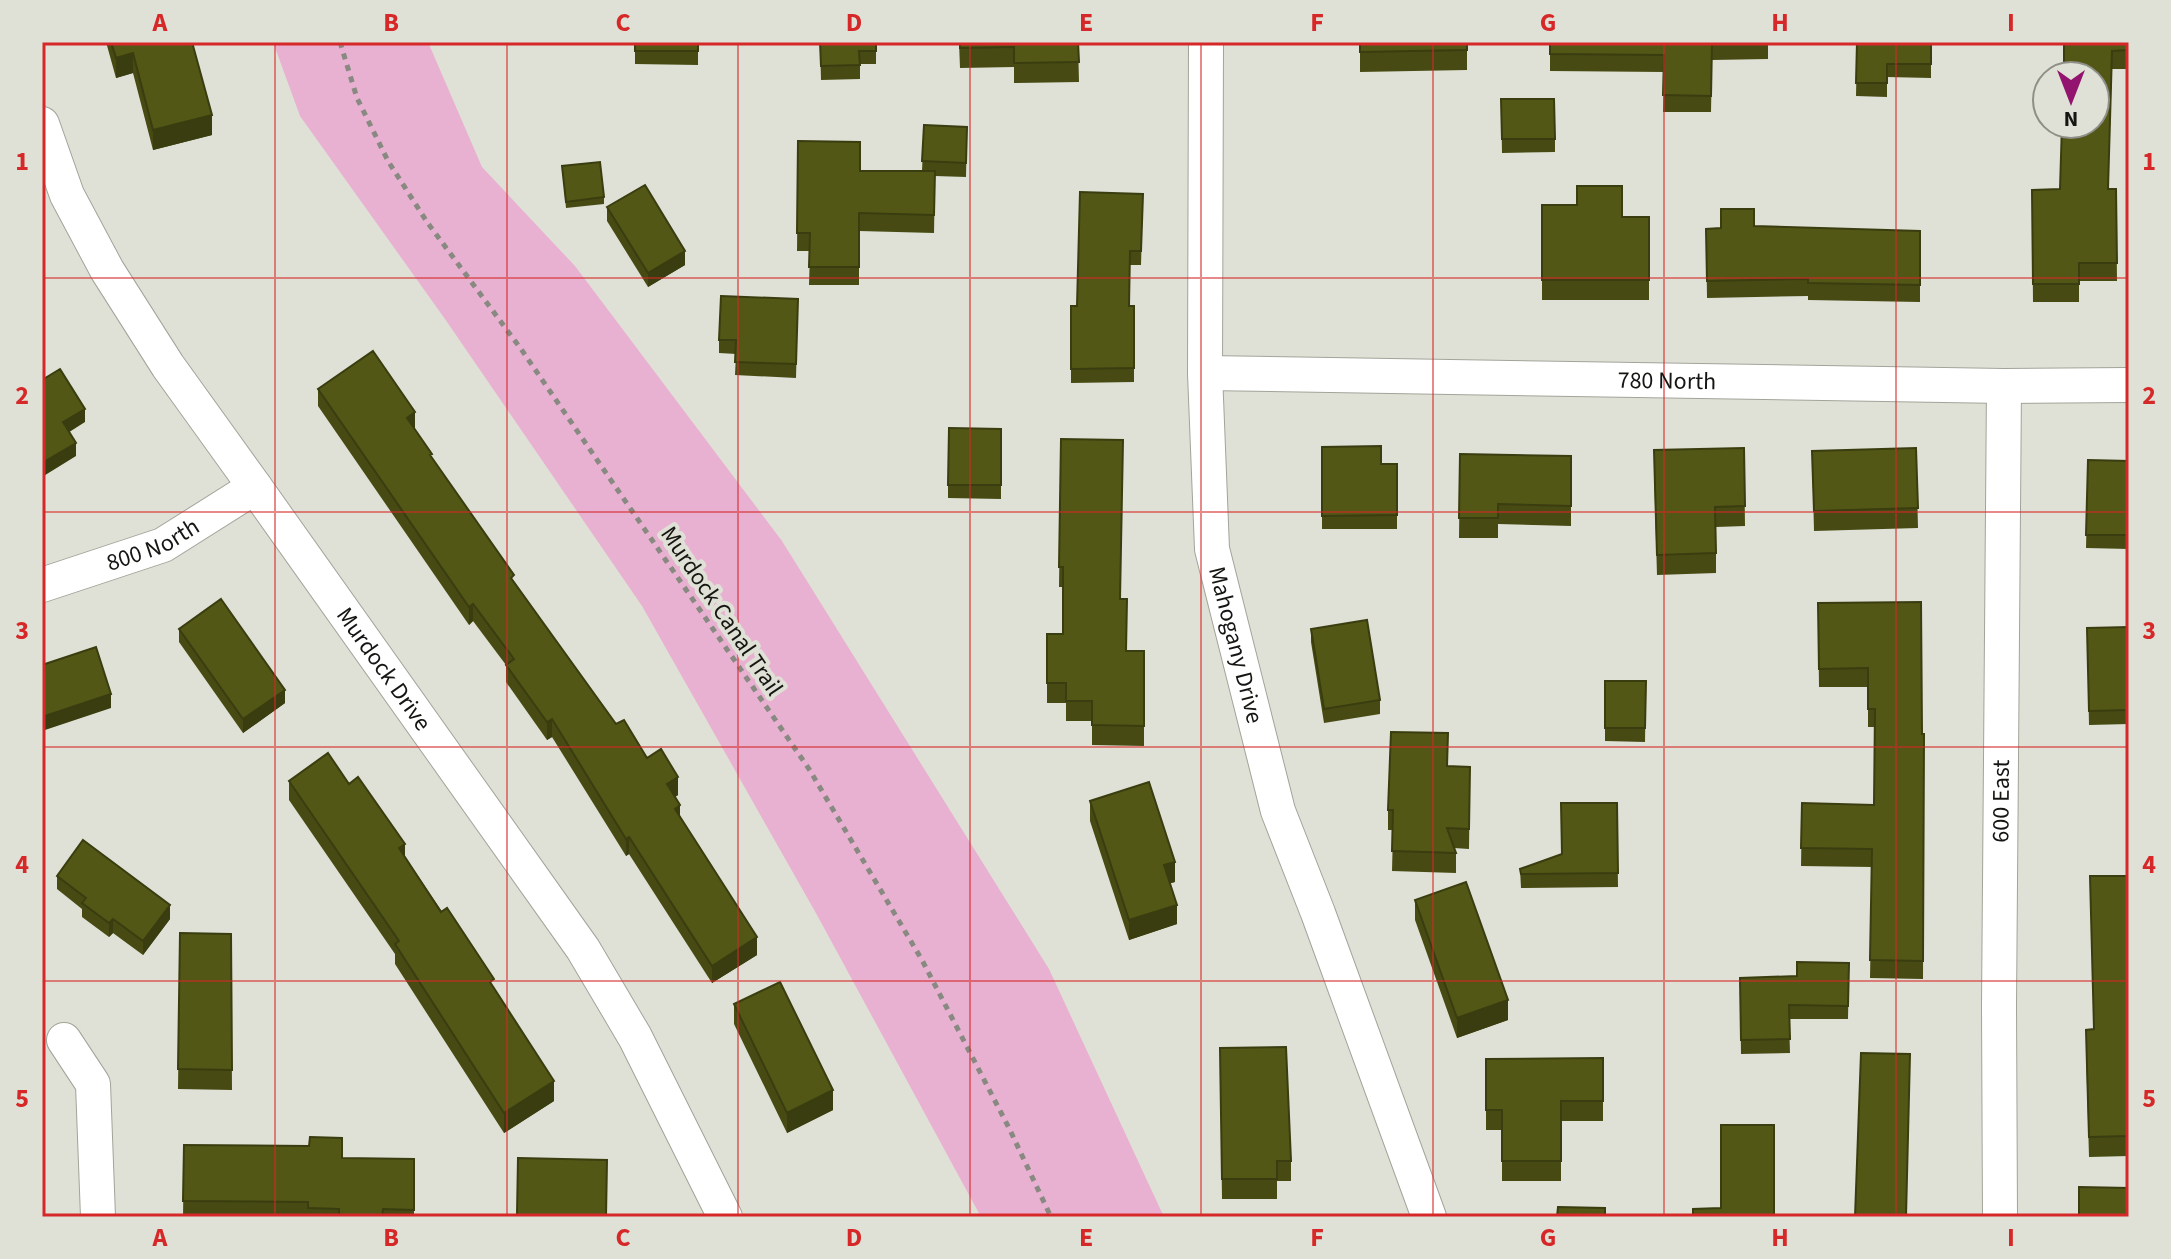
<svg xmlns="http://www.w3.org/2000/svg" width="2171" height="1259" viewBox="0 0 2171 1259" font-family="'Source Sans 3',sans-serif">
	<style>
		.green { fill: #e9b1d1 }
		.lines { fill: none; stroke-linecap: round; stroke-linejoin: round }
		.minor-casing { stroke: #a2a49a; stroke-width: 36 }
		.path { stroke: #888981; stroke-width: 5; stroke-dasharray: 6 6; stroke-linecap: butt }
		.minor { stroke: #fff; stroke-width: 34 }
		.wall { fill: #474b13 }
		.shaded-wall { fill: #3a3d0f }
		.building { fill: #535716; stroke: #3a3d0f; stroke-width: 2 }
		.grid { fill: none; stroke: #d62828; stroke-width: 2; stroke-opacity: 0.55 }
		.labels { text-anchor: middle; stroke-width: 8; stroke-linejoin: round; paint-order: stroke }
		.street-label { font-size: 24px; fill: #151612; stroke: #dfe1d6 }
		.neatline { fill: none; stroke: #d62828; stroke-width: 3 }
		.grid-label { font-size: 26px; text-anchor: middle; font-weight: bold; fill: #d62828 }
	</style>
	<rect width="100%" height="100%" fill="#dfe1d6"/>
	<path class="green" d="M273,42H428L482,167L575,266L782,541L1049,969L1164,1217H981L817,915L642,606L445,319L300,116Z"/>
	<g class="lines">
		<defs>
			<g id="minor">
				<path id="s1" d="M1206,42L1205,373L1212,549L1278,811L1318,913L1429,1217"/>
				<path id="s2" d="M42,124L67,195L107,270L168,366L255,487L583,949L635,1037L725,1217"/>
				<path id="s3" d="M1205,373L2004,386L2129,385"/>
				<path id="s4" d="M42,585L163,545L255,487"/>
				<path d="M64,1040L93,1084L98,1217"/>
				<path id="s5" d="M2000,1217L1999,1007L2004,386"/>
			</g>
		</defs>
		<use href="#minor" class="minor-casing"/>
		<path class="path" d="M340,42L357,98L388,161L427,222L521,349L809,769L922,960L1009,1128L1051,1217"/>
		<use href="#minor" class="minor"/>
	</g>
	<path class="wall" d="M106,42H192L212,135L153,150L133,73L116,78Z
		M635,42H698V65L635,64Z
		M810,42H876V64H860V79L821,80L820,43H810Z
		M959,42H1078L1079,82L1014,83V67L960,68Z
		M1360,42H1467V70L1360,72Z
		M1550,42H1768V59L1712,60L1711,112H1663L1664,72L1550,71Z
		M1857,42H1931V78L1887,77V97L1856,96Z
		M2063,42H2129V69H2112L2108,189H2116L2117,281H2079V302H2033L2032,190L2060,189L2095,124Z
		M1501,99L1555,139V152L1502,153Z
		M924,125L967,127L966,177L935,176L934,233L859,231V285H809L810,251H797L798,141L860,171H922Z
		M562,166L604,197V204L566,208Z
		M1143,194L1141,265H1130L1129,306H1134V382L1071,383V306H1077Z
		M1542,205L1622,217H1649V300H1542Z
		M607,207L685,265L648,287L607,221Z
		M1754,226L1920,231V302L1808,300V296L1707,298L1706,229Z
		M798,299L796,378L735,375L736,354L719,353V340Z
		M318,389L415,430L432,458L514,582L616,724L647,758L678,795L675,797L680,817L757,955L712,983L629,854L626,856L552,737L547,740L506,682V665L473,621L469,625L318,406Z
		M1001,429V499L948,498V485Z
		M1061,439L1120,599L1126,651H1144V746L1092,745V721H1066V703H1047V634H1063V587H1059Z
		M1322,447L1381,464H1397V529H1322Z
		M1744,448L1745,526L1716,527V573L1657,575L1654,470Z
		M1916,448L1918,528L1814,531L1812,451Z
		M1460,454L1571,456V526L1498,524V538H1459Z
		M2088,460L2129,461V549L2086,548Z
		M1818,603L1922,734H1924L1923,979L1870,978L1872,867L1801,866L1802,803L1874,805V727H1868V687H1819Z
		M2129,627V724L2089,725L2087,628Z
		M179,629L285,703L243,733L179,642Z
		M1311,629L1380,700V714L1324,723L1311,642Z
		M1646,681L1645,742L1605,741V728Z
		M1447,766L1470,767L1469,849L1454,848L1456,853V873L1392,871L1393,830H1388V810Z
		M289,781L349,784L405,857L494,988L554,1101L504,1133L395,964V954L289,800Z
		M1090,801L1175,882L1170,883L1177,924L1129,940L1090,821Z
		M1617,803L1618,887L1521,888L1520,869L1562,855Z
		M57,876L170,919L143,955L113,933L109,937L82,917V909L57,889Z
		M2129,876V1156L2089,1157L2086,1050L2093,1029Z
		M1415,900L1508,1020L1457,1038L1415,920Z
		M180,933L231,934L232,1090L178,1089Z
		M1849,963L1848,1019H1789L1790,1053L1741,1054L1740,978L1797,976Z
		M734,1004L833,1110L787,1133L734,1024Z
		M1220,1048L1291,1161V1181H1277V1199H1222Z
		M1603,1058V1121H1561V1181H1502V1130H1486V1059Z
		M184,1145L342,1158L414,1159V1217H183Z
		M518,1158L606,1217H517Z"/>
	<path class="shaded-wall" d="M133,53V73L116,78V58Z
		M212,115V135L153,150V130Z
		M685,251V265L648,287V273Z
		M85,409V422L63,436V422Z
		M415,412V430L407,418Z
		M76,443V456L42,477V463Z
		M473,604V621L469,625V607Z
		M285,690V703L243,733V719Z
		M111,694V708L42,731V717Z
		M552,719V737L547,740V722Z
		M678,777V795L667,802V784Z
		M680,805V823L675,809Z
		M629,837V854L626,856V839Z
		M405,844V864L399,848Z
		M1175,862V882L1164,885V865Z
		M170,905V919L143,955V941Z
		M1177,905V924L1129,940V920Z
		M113,919V933L109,937V923Z
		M757,937V955L712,983V966Z
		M1508,1000V1020L1457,1038V1018Z
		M554,1081V1101L504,1133V1113Z
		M833,1090V1110L787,1133V1113Z"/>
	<path class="building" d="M111,42H192L212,115L153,130L133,53L116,58Z
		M635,42H698V51H635Z
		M820,42H876V51H859L860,65L821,66Z
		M960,42H1078L1079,62L1014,63V47L960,48Z
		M1360,42H1467V50L1360,52Z
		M1550,42H1764L1712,43L1711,96L1663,95L1664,55L1550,54Z
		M1857,42H1931V64H1887V83H1856Z
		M2064,42H2129V50L2112,51L2108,189H2116L2117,263H2079V284H2033L2032,190L2060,189L2062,124H2095V76H2064Z
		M1501,99H1554L1555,139H1502Z
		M924,125L967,127L966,163L922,161Z
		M798,141L860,142V171H935L934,215L859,213V267H809L810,233H797Z
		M600,162L604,197L566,202L562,166Z
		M645,185L685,251L648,273L607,207Z
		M1577,186H1622V217H1649V280H1542V205H1577Z
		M1080,192L1143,194L1141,251H1130L1129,306H1134V368L1071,369V306H1077Z
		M1721,209H1754V226L1920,231V285L1808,283V279L1707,281L1706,229L1721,228Z
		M721,296L798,299L796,364L735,362L736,340H719Z
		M373,351L415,412L407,418L432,454L430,455L514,575L511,578L616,724L624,720L647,758L661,749L678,777L667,784L680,805L675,809L757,937L712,966L629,837L626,839L552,719L547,722L506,665L514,659L473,604L469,607L318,389Z
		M60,369L85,409L63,422L76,443L42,463V380Z
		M949,428L1001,429V485H948Z
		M1061,439L1123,440L1120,599H1127L1126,651H1144V726L1092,725V701H1066V683H1047V634H1063V567H1059Z
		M1381,446V464H1397V515L1322,516V447Z
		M1744,448L1745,506L1715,507L1716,553L1657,555L1654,450Z
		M1916,448L1918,508L1814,511L1812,451Z
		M1460,454L1571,456V506L1498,504V518H1459Z
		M2088,460L2129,461V535H2086Z
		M221,599L285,690L243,719L179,629Z
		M1921,602L1922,734H1924L1923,961L1870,960L1872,849L1801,848L1802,803L1874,805L1875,709H1868V668L1819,669L1818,603Z
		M1367,620L1380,700L1324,709L1311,629Z
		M2129,627V710L2089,711L2087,628Z
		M96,647L111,694L42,717V665Z
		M1605,681H1646L1645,728H1605Z
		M1391,732L1448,733L1447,766L1470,767L1469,829L1447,828L1456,853L1392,851L1393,810H1388Z
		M328,753L349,784L358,777L405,844L399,848L441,912L447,908L494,979L490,982L554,1081L504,1113L395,944L399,941L289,781Z
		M1149,782L1175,862L1164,865L1177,905L1129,920L1090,801Z
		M1561,803H1617L1618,873L1521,874L1520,869L1562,854Z
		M83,840L170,905L143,941L113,919L109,923L82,903L86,898L57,876Z
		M2090,876H2129V1136L2089,1137L2086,1030L2094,1029Z
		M1466,882L1508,1000L1457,1018L1415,900Z
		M180,933L231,934L232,1070L178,1069Z
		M1797,962L1849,963L1848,1006L1789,1005L1790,1039L1741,1040L1740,978L1797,976Z
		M780,982L833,1090L787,1113L734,1004Z
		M1286,1047L1291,1161H1277V1179H1222L1220,1048Z
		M1861,1053L1910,1054L1906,1217H1855Z
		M1603,1058V1101H1561V1161H1502V1110H1486V1059Z
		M1721,1125H1774V1217H1693V1209L1721,1208Z
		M310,1137L342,1138V1158L414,1159V1210L383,1209L382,1217H339V1209L308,1208V1202L183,1201L184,1145L309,1146Z
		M518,1158L607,1160L606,1217L517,1215Z
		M2079,1187L2129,1188V1217H2079Z
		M1558,1207L1605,1208V1217H1557Z"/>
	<path class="grid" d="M275,42V1217M507,42V1217M738,42V1217M970,42V1217M1201,42V1217M1433,42V1217M1664,42V1217M1896,42V1217M42,278H2129M42,512H2129M42,747H2129M42,981H2129"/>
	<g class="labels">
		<g class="street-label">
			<text dy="8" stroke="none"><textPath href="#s3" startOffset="462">780 North</textPath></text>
			<text dy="8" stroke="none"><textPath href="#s4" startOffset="118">800 North</textPath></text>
			<text transform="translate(722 611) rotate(56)" y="8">Murdock Canal Trail</text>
			<text dy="8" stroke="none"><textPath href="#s1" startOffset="606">Mahogany Drive</textPath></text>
			<text dy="8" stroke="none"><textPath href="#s2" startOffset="646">Murdock Drive</textPath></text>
			<text dy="8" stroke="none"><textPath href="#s5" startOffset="416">600 East</textPath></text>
		</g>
	</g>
	<rect width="2171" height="1259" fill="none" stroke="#dfe1d6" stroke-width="88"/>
	<g transform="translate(2071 100) rotate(180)"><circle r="38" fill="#dfe1d6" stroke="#8e9088" stroke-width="2"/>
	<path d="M0-6L14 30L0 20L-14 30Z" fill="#93146e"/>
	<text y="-12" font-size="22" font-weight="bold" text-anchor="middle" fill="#151612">N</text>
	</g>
	<rect x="44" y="44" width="2083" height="1171" class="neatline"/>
	<g class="grid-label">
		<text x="160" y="31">A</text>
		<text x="391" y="31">B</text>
		<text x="623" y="31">C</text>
		<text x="854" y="31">D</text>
		<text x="1086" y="31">E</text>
		<text x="1317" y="31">F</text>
		<text x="1548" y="31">G</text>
		<text x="1780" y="31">H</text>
		<text x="2011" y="31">I</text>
		<text x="22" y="170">1</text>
		<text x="2149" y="170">1</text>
		<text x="22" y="404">2</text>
		<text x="2149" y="404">2</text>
		<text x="22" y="639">3</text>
		<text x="2149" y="639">3</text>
		<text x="22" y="873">4</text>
		<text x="2149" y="873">4</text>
		<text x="22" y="1107">5</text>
		<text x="2149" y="1107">5</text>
		<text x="160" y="1246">A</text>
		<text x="391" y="1246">B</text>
		<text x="623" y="1246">C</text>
		<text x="854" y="1246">D</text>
		<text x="1086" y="1246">E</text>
		<text x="1317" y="1246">F</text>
		<text x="1548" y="1246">G</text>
		<text x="1780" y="1246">H</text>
		<text x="2011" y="1246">I</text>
	</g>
</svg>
